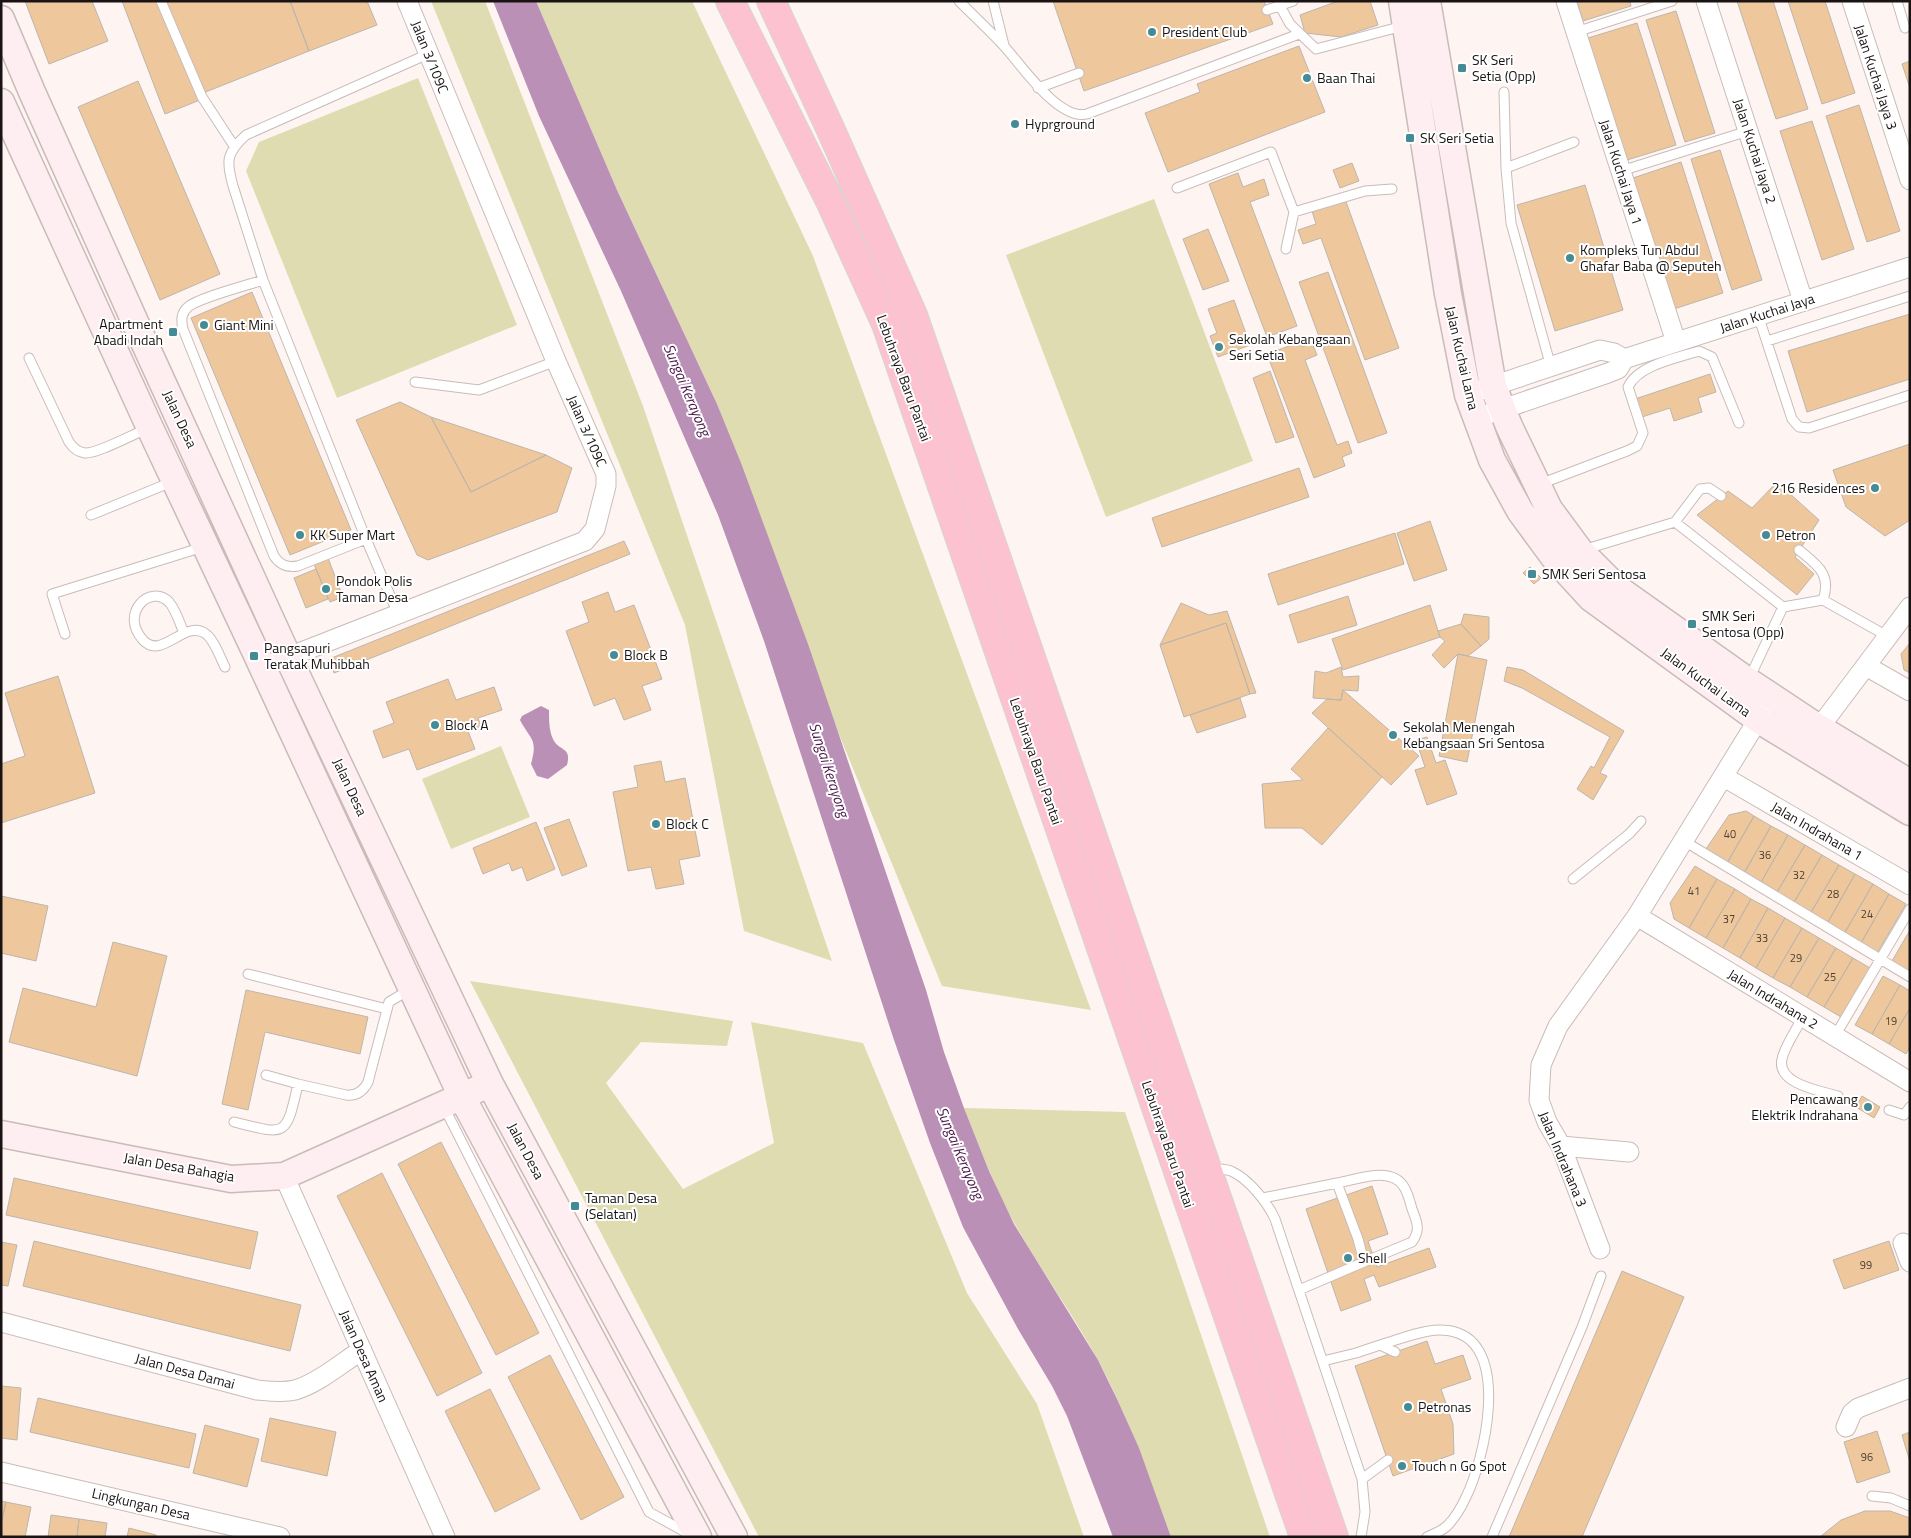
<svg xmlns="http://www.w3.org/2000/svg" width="1911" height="1538" viewBox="0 0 1911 1538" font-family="'Titillium Web',sans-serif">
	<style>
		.green { fill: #dedcb0 }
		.water { fill: #ba90b7 }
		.building { fill: #eec89c; stroke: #bdb5ac }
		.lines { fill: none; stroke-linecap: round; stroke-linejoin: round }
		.lane-casing { stroke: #c9bcb8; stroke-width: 11 }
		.street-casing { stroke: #c9bcb8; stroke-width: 21 }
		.secondary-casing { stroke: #c9bcb8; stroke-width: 29 }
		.highway-casing { stroke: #d6d5d5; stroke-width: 30 }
		.lane { stroke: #fff; stroke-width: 9 }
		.street { stroke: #fff; stroke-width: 19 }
		.secondary { stroke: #feedf1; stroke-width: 26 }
		.highway { stroke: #fcc2d0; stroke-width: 28 }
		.poi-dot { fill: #458b95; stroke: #fff; stroke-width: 2 }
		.labels { text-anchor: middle; stroke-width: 4; stroke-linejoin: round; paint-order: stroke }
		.number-label { font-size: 11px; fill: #4e4135 }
		.poi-label { font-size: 14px; fill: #191413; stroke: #fff; text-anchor: start }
		.street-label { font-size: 14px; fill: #191413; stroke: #fff }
		.water-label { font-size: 15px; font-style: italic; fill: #4a1749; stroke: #fff }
	</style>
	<rect width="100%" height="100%" fill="#fef5f3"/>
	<path class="green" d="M431,1H485L643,406L832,961L744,931L685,625Z
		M536,1H692L813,256L1091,1010L942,986L834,722L785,582L717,404L617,190Z
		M418,78L517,325L337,398L246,171L259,142Z
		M1154,199L1253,461L1106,517L1006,255Z
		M501,746L530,817L451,849L422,779Z
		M470,981L733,1021L727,1046L641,1042L606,1083L683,1189L774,1143L751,1022L863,1043L967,1293L1037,1404L1084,1537H759Z
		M964,1108L1125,1112L1270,1537H1171C1149,1477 1129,1418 1099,1362C1074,1316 1042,1272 1016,1226C995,1189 980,1148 964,1108Z"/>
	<path class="water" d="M493,1H536L617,190L717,404L741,463L808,644L926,990L944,1052L964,1108L989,1171L1014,1224L1098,1360L1118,1401L1139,1448L1171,1537H1113L1067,1416L1052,1386L1018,1329L963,1227L930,1143L894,1040L764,641L718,515L621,291L539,116Z
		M541,706L549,710C549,719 549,731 553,739C559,752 572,746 567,765L548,779L537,776L531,764C538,738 531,741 520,720L522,716Z"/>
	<path class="building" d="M25,1H92L108,41L49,64Z
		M122,1H290L309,51L198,95L200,100L165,114Z
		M290,1H367L377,25L309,51Z
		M1053,1H1264L1273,24L1084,91Z
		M1338,1H1370L1378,25L1341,37L1305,33L1300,15Z
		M1577,1H1630L1631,6L1583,21Z
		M1737,1H1773L1808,109L1776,119Z
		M1788,1H1825L1855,93L1822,104Z
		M1676,11L1715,133L1685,142L1646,20Z
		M1637,23L1676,145L1627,160L1588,38Z
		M1299,46L1325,112L1168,172L1145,113L1200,92L1197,84Z
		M1910,61V88L1902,64Z
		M138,81L220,274L160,300L78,107Z
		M1859,105L1900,231L1867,242L1826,116Z
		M1812,121L1854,249L1822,260L1780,131Z
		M1720,150L1762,280L1732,290L1691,159Z
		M1681,162L1723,293L1674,309L1633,178Z
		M1352,163L1359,181L1340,188L1333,170Z
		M1238,173L1243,187L1264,179L1269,195L1250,202L1297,326L1267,337L1209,184Z
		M1585,185L1623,310L1555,331L1517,205Z
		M1345,199L1399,348L1365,360L1321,238L1303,244L1298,230L1316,224L1312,211Z
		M1208,229L1229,281L1203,290L1183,239Z
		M1328,272L1387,433L1358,443L1299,282Z
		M252,292L351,530L290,555L191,318Z
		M1234,300L1250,345L1218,357L1210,336L1217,333L1208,309Z
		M1910,314V379L1807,412L1788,351Z
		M1300,342L1302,347L1312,343L1317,355L1305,360L1337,445L1348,441L1352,453L1342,457L1345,466L1314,478L1267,354Z
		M1270,371L1294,437L1276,443L1253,378Z
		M1710,374L1716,392L1698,398L1702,412L1674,421L1670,408L1642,417L1635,399Z
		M400,402L431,417L471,492L546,455L572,468L557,512L428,560L417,555L356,420Z
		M431,417L546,455L471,492Z
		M1910,444V520L1885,536L1846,507L1833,470Z
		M1299,468L1309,497L1162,547L1152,518Z
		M1777,482L1819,520L1795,557L1814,574L1797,595L1697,515L1728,491L1752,508Z
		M1430,521L1447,570L1414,581L1397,533Z
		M1395,533L1404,564L1278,605L1268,574Z
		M624,541L630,554L334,673L329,659Z
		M328,558L343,597L330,602L314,564Z
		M1530,567L1541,578L1534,584L1523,573Z
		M316,569L328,599L306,608L294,578Z
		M608,592L615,612L634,605L662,679L642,686L651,710L624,720L615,698L594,706L566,631L589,622L582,602Z
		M1348,596L1357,625L1298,643L1289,615Z
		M1181,603L1209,615L1227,611L1256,693L1250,694L1226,623L1160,645Z
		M1430,605L1440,637L1343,670L1332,639Z
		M1464,614L1489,617V639L1481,646L1461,624Z
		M1226,623L1250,694L1184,717L1160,645Z
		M1461,624L1481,646L1468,656L1458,654L1444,668L1432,655L1445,641L1440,637L1438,631Z
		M1910,643V673L1904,670L1901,654Z
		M1458,654L1487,660L1467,762L1439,756Z
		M1341,667L1343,677L1359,676L1358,691L1343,690L1341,700L1313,698L1315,671L1326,673Z
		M1507,667L1523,670L1624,731L1600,773L1607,776L1593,800L1577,789L1591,766L1594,768L1610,737L1522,688L1504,681Z
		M58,676L95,793L1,823V764L25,756L5,693Z
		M448,679L456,700L494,687L502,710L478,718L481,726L468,731L475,749L417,770L409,749L383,758L373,731L394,723L386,702Z
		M1343,690L1419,756L1391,785L1312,713L1327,699L1341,700Z
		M1240,698L1246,717L1197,733L1190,715Z
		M1328,728L1382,777L1322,845L1302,828H1265L1262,784L1303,780L1291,769Z
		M1427,737L1436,763L1445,760L1457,794L1427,805L1415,770L1425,767L1416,740Z
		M661,761L665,782L685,778L700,856L679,860L684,884L656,889L651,867L628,871L613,792L638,787L634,766Z
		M1746,811L1754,816L1726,865L1704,852L1729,815Z
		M1754,816L1771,826L1743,875L1726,865Z
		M569,819L587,866L562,876L544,828Z
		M536,822L555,869L527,881L522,867L512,871L509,863L483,874L473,848Z
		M1771,826L1788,835L1760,884L1743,875Z
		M1788,835L1805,845L1776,894L1760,884Z
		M1805,845L1822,855L1793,904L1776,894Z
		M1822,855L1839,865L1810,914L1793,904Z
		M1839,865L1855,874L1827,924L1810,914Z
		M1695,866L1717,879L1689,928L1674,919L1670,903Z
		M1855,874L1873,884L1844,934L1827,924Z
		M1717,879L1735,889L1706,938L1689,928Z
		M1873,884L1889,894L1861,943L1844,934Z
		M1735,889L1751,899L1723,948L1706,938Z
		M1889,894L1906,904L1877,953L1861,943Z
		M1,896L48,906L36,961L1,953Z
		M1751,899L1768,908L1740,958L1723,948Z
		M1768,908L1785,918L1756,968L1740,958Z
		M1785,918L1802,928L1773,978L1756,968Z
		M1802,928L1819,938L1790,987L1773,978Z
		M1910,930V969L1908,971L1892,961Z
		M1819,938L1836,948L1807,997L1790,987Z
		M113,942L167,956L137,1076L9,1042L23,988L96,1007Z
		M1836,948L1853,958L1824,1007L1807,997Z
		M1853,958L1870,968L1841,1017L1824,1007Z
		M1883,976L1900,985L1872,1034L1855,1025Z
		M1900,985L1910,991V1008L1889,1044L1872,1034Z
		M246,990L368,1017L360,1054L265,1032L248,1110L222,1104Z
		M1910,1008V1047L1906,1054L1889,1044Z
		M1862,1096L1880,1107L1874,1118L1856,1107Z
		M441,1142L539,1333L496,1355L398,1164Z
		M382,1173L482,1373L437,1396L337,1196Z
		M14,1178L258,1232L250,1269L6,1215Z
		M1372,1186L1388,1234L1368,1241L1377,1267L1429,1248L1436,1267L1379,1287L1374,1275L1364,1279L1371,1300L1341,1311L1306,1209Z
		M34,1241L301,1305L290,1351L23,1286Z
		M1889,1241L1899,1270L1844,1289L1833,1260Z
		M1,1242L17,1245L8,1286L1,1285Z
		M1622,1271L1684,1297L1582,1537H1509Z
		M1427,1341L1435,1364L1463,1355L1471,1379L1441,1389L1453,1424L1454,1454L1393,1476L1355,1366Z
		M550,1355L624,1497L581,1520L508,1377Z
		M1,1386L21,1388L17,1440L1,1438Z
		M490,1389L540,1489L495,1512L445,1411Z
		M38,1398L196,1434L189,1468L30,1432Z
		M270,1418L336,1432L327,1476L261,1461Z
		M205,1425L259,1439L247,1487L193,1473Z
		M1877,1431L1890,1472L1857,1483L1844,1442Z
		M1910,1432V1462L1902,1435Z
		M1,1501L6,1502L1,1524Z
		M6,1502L31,1507L25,1537H1V1524Z
		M1865,1511H1890L1910,1518V1537H1820L1841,1520Z
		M51,1515L79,1519L77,1537H48Z
		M79,1519L107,1523L105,1537H77Z
		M129,1528L156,1535V1537H127Z"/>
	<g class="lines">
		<defs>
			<path id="lane" d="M161,1L202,97L234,146
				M959,1C974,16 989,30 1003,45C1021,64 1058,121 1087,114L1299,34
				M993,1L1004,45
				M1897,1L1905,28
				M1280,6L1290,24L1316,49L1403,26
				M1267,10L1293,1
				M1576,32L1672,1
				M1038,88L1079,73
				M1504,92L1506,168
				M1621,171L1748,131
				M1177,188L1271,152L1294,212
				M1286,249L1294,212L1365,191L1392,189
				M263,280C248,285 198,298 188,307C181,313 181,320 183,329L274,556C280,565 287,568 298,566L366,539
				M1758,315L1792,419L1799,427L1809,428L1910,395
				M1767,341L1910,296
				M29,358L69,442C73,448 77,452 85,453C97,454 133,434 147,429
				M1551,367L1511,223L1506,168L1574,142
				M415,382L479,390L556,361
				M1540,484L1627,451L1637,446L1643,433L1628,387C1638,365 1677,358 1699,351L1712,357L1739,423
				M91,515L174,481
				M1675,522L1700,489L1709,488L1721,496
				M1583,550L1675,522L1783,607L1823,600L1887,636
				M1799,550C1817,565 1832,574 1823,600
				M398,614L366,539L263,280L233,186C226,161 226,153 246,135L428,54
				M184,633C180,624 176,610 169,602C150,583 119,614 143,640C162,661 185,618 206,634C214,640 220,657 225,667
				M65,634L52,594L203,547
				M1749,679L1783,607
				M1684,841L1910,977
				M1573,879L1629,834L1641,821
				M248,974L387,1009
				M1802,1018C1796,1031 1785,1045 1782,1059C1776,1084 1821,1091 1838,1096
				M1835,1036L1910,909
				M266,1075L298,1084L346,1095C356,1096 363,1092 368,1082L389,1002L409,990
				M444,1107L649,1512L689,1534
				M1889,1110L1904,1115L1910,1107
				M234,1122C286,1135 286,1138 298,1084
				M1211,1168C1218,1169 1226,1169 1231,1171C1249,1179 1267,1202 1275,1219L1362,1479L1365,1512L1361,1537
				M1337,1183C1356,1180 1391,1165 1404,1187C1408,1193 1410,1202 1412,1209C1417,1222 1421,1230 1412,1242L1364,1262
				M1263,1198L1337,1183L1358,1239L1364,1262L1299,1290
				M1380,1345C1405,1338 1433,1324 1458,1333C1510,1352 1484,1461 1466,1497C1461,1508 1455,1518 1447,1526C1442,1531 1433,1534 1427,1537
				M1323,1361L1356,1353L1380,1345L1395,1352
				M1362,1479L1388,1460
				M1872,1496L1891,1498L1910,1506
				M1492,1537L1582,1327L1601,1276"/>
			<path id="street" d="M1566,1L1676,342
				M1706,1L1803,301
				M1852,1L1910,180
				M1481,390L1600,350L1614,353L1624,359
				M1491,413L1608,373L1618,369L1624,359L1910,267
				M1866,666L1910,691
				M263,667L585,541L595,529L606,486V474L556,361L407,1
				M1819,728L1910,607
				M1724,777L1910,885
				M1637,916L1910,1082
				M1561,1146L1629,1152
				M284,1176L445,1537
				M1903,1243L1910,1262
				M1600,1249L1561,1146L1547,1122L1539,1100L1541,1065L1558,1026L1637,916L1764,710
				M1,1322L257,1390C270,1391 282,1393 295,1390C317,1384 343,1362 362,1350
				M1846,1427L1852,1413L1858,1408L1910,1388
				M1,1472L280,1537"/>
			<path id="secondary" d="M1402,1L1448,294L1468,395L1492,460L1520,511L1556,560L1591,598L1759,720L1910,812
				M1427,1L1493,386L1509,426L1549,509L1580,551L1617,588L1748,681L1819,728L1910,783
				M1,19L32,92L144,342L288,657L490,1084L734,1537
				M1,102L150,428L256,653L462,1097L698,1537
				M1,1134L231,1179L284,1176L478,1089"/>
			<path id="highway" d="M730,1L830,201L886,324L1304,1537
				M771,1L830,128L913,315L1334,1537"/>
		</defs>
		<use href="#lane" class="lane-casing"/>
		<use href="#street" class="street-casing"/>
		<use href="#secondary" class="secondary-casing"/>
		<use href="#highway" class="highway-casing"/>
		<use href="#lane" class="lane"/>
		<use href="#street" class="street"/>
		<use href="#secondary" class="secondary"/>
		<use href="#highway" class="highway"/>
	</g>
	<g class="poi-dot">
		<circle cx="1152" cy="32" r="5"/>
		<rect x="1457" y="63" width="10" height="10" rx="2.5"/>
		<circle cx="1307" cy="78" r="5"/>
		<circle cx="1015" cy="124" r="5"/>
		<rect x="1405" y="133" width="10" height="10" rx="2.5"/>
		<circle cx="1570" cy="258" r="5"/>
		<circle cx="204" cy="325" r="5"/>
		<rect x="168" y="327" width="10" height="10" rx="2.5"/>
		<circle cx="1219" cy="347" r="5"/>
		<circle cx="1875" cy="488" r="5"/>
		<circle cx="300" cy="535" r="5"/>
		<circle cx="1766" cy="535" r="5"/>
		<rect x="1527" y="569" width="10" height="10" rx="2.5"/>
		<circle cx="326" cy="589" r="5"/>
		<rect x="1687" y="619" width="10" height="10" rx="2.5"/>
		<circle cx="614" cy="655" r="5"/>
		<rect x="249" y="651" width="10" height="10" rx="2.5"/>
		<circle cx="435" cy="725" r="5"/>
		<circle cx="1393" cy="735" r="5"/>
		<circle cx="656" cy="824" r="5"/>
		<circle cx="1868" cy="1107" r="5"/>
		<rect x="570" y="1201" width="10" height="10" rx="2.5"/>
		<circle cx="1348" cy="1258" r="5"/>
		<circle cx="1408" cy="1407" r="5"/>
		<circle cx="1402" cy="1466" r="5"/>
	</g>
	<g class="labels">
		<g class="number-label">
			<text x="1730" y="838">40</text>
			<text x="1765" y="859">36</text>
			<text x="1799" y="879">32</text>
			<text x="1694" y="895">41</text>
			<text x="1833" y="898">28</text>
			<text x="1867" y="918">24</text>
			<text x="1729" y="923">37</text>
			<text x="1762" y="942">33</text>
			<text x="1796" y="962">29</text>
			<text x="1830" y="981">25</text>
			<text x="1891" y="1025">19</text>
			<text x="1866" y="1269">99</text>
			<text x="1867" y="1461">96</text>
		</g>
		<g class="poi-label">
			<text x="1162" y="37">President Club</text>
			<text x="1472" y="65">SK Seri<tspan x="1472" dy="16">Setia (Opp)</tspan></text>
			<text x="1317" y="83">Baan Thai</text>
			<text x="1025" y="129">Hyprground</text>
			<text x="1420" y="143">SK Seri Setia</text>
			<text x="1580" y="255">Kompleks Tun Abdul<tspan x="1580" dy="16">Ghafar Baba @ Seputeh</tspan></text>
			<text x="163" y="329" text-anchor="end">Apartment<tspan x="163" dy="16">Abadi Indah</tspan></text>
			<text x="214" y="330">Giant Mini</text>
			<text x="1229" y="344">Sekolah Kebangsaan<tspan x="1229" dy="16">Seri Setia</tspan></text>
			<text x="1865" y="493" text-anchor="end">216 Residences</text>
			<text x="310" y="540">KK Super Mart</text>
			<text x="1776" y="540">Petron</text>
			<text x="1542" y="579">SMK Seri Sentosa</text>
			<text x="336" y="586">Pondok Polis<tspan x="336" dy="16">Taman Desa</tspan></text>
			<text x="1702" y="621">SMK Seri<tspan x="1702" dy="16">Sentosa (Opp)</tspan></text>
			<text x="264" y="653">Pangsapuri<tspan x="264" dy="16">Teratak Muhibbah</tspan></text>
			<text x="624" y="660">Block B</text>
			<text x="445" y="730">Block A</text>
			<text x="1403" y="732">Sekolah Menengah<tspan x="1403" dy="16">Kebangsaan Sri Sentosa</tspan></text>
			<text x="666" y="829">Block C</text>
			<text x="1858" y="1104" text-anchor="end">Pencawang<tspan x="1858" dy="16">Elektrik Indrahana</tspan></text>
			<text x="585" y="1203">Taman Desa<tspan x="585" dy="16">(Selatan)</tspan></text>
			<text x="1358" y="1263">Shell</text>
			<text x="1418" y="1412">Petronas</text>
			<text x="1412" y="1471">Touch n Go Spot</text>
		</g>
		<g class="street-label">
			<text transform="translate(430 57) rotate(68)" y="5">Jalan 3/109C</text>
			<text transform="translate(1876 77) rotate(72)" y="5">Jalan Kuchai Jaya 3</text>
			<text transform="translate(1755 151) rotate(72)" y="5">Jalan Kuchai Jaya 2</text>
			<text transform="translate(1621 172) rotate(72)" y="5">Jalan Kuchai Jaya 1</text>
			<text transform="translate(1767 313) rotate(-18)" y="5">Jalan Kuchai Jaya</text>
			<text transform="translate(1462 358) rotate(77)" y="5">Jalan Kuchai Lama</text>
			<text transform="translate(904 378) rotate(70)" y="5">Lebuhraya Baru Pantai</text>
			<text transform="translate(180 419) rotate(65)" y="5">Jalan Desa</text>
			<text transform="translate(587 431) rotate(66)" y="5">Jalan 3/109C</text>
			<text transform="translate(1706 682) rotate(36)" y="5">Jalan Kuchai Lama</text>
			<text transform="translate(1036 761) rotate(71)" y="5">Lebuhraya Baru Pantai</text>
			<text transform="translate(350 787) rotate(65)" y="5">Jalan Desa</text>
			<text transform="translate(1817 831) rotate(30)" y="5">Jalan Indrahana 1</text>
			<text transform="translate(1773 999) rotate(31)" y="5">Jalan Indrahana 2</text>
			<text transform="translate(1168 1144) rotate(71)" y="5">Lebuhraya Baru Pantai</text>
			<text transform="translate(526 1151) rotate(62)" y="5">Jalan Desa</text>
			<text transform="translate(1563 1159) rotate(67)" y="5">Jalan Indrahana 3</text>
			<text transform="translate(179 1167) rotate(10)" y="5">Jalan Desa Bahagia</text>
			<text transform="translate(364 1356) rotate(66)" y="5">Jalan Desa Aman</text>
			<text transform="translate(185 1371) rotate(15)" y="5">Jalan Desa Damai</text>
			<text transform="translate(141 1504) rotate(13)" y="5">Lingkungan Desa</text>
		</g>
		<g class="water-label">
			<text transform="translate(687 390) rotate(67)" y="5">Sungai Kerayong</text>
			<text transform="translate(829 770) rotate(72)" y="5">Sungai Kerayong</text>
			<text transform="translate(960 1153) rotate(67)" y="5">Sungai Kerayong</text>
		</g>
	</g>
	<rect width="1911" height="1538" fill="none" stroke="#191413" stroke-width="5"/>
</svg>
